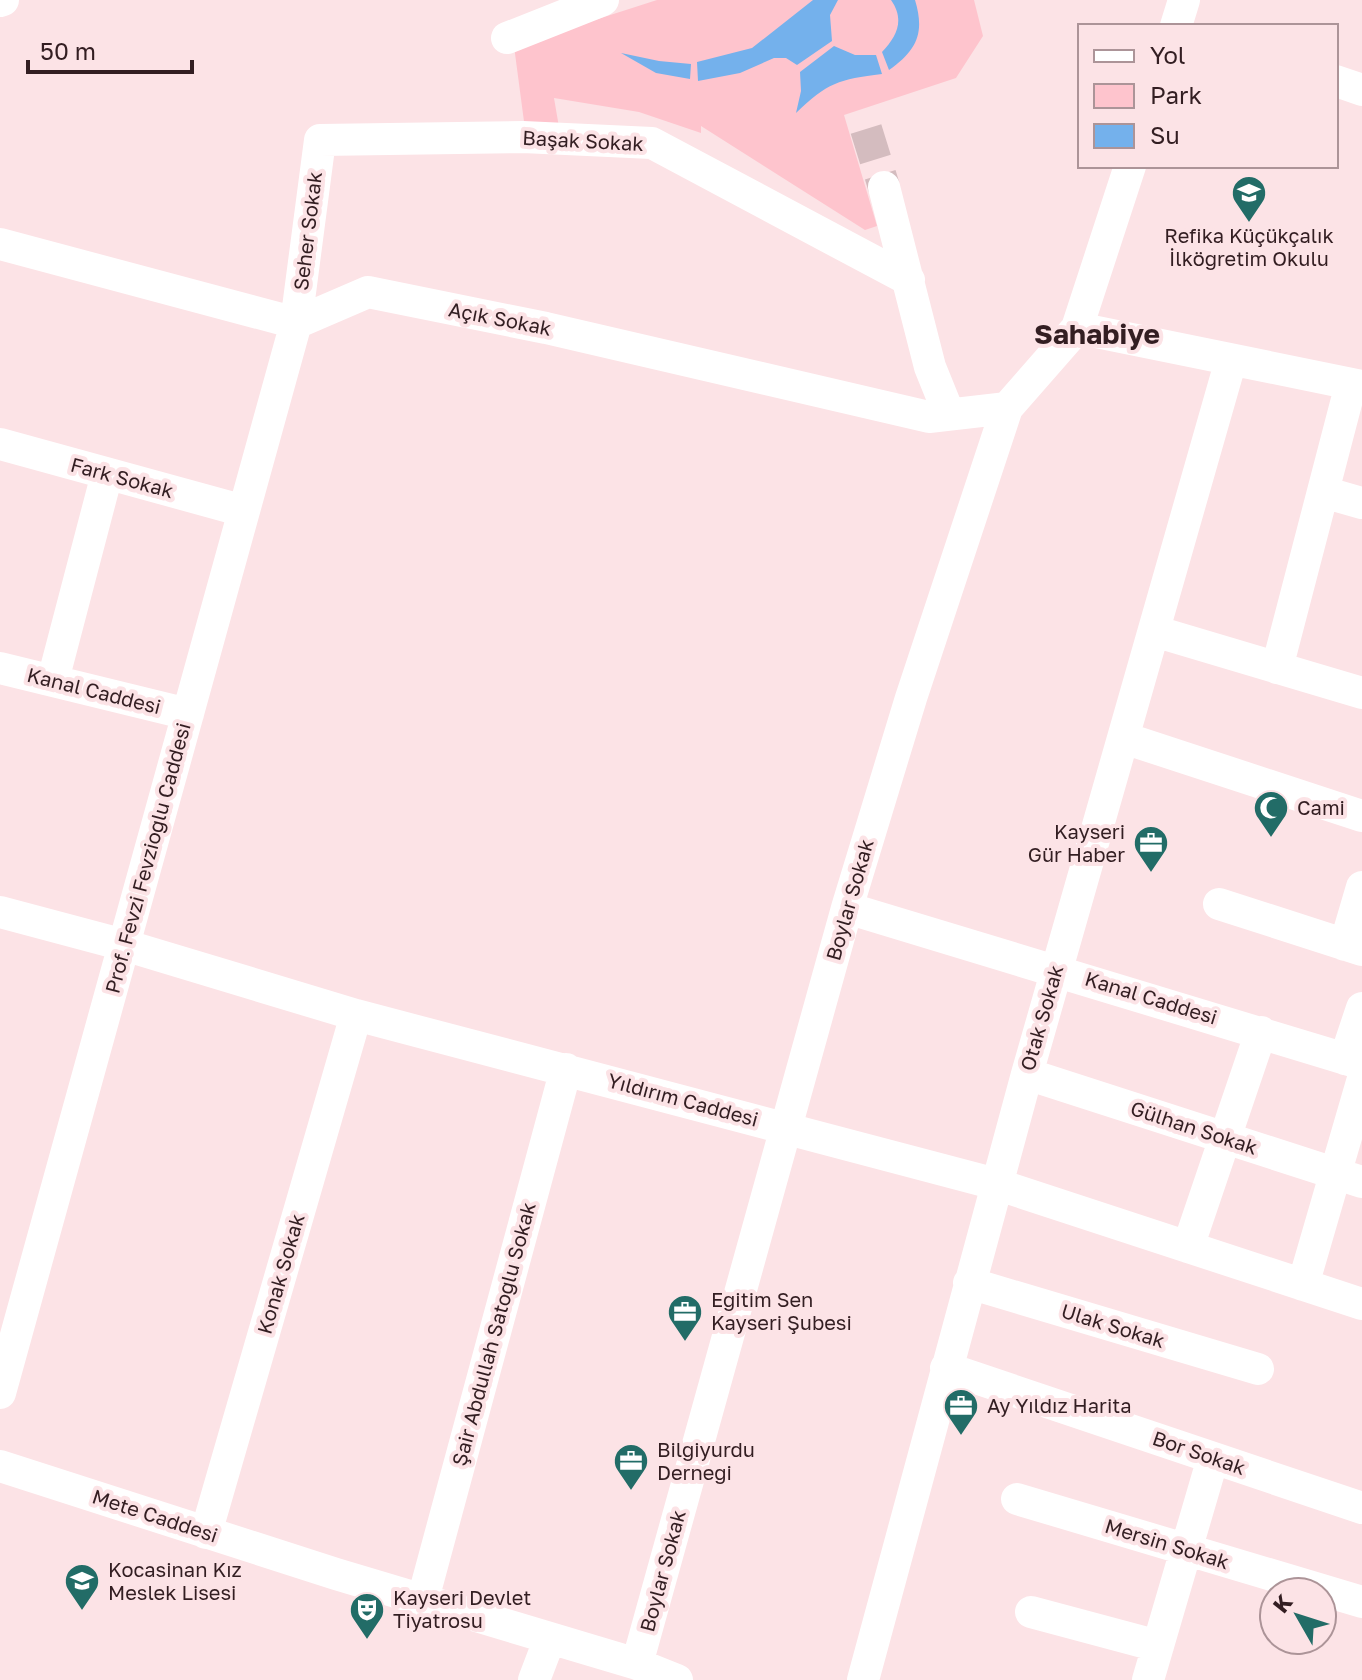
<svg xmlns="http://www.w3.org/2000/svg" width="1362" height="1680" viewBox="0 0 1362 1680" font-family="'Golos Text',sans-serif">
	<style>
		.green { fill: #fec4cd }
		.water { fill: #74b1ec }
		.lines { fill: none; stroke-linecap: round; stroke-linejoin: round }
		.minor-tunnel { stroke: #d4bcbf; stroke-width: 32; stroke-dasharray: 32 16; stroke-linecap: butt }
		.minor { stroke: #fff; stroke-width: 32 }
		.labels { text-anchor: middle; stroke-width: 8; stroke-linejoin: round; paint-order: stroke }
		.street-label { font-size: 20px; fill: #331e22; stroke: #fce3e6 }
		.poi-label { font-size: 20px; fill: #331e22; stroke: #fce3e6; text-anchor: start }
		.district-label { font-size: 28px; font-weight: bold; fill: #331e22; stroke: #fce3e6 }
	</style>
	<rect width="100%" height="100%" fill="#fce3e6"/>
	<path class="green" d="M657,0H974L983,36L956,78L844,115L877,226L865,230L701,126V133L639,112L554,98L560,133L525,129L514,46Z"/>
	<path class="water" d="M813,0H838L830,15L832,41L797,65L786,58H774L740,73L698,81L697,62L752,48Z
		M891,0H915C925,33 917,50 889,70L882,52C897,36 905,20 891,0Z
		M834,46L855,55H876L882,74C839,79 827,83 796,113L801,91L800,72Z
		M621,53L659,61L691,64L690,79L656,73Z"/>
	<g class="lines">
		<path class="minor-tunnel" d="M866,129L884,187"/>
		<path class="minor" d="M0,1L3,0
			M1176,26L1184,0
			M507,38L603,0
			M1336,81L1362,90
			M884,187L930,367L949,414
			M0,244L296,323L368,292L546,328L929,417L1007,408
			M1077,328L1362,386
			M0,444L244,511
			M1323,492L1362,503
			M1154,631L1362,693
			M0,668L188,714
			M1277,668L1351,384
			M53,680L107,474
			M1124,738L1362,816
			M1219,904L1362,950
			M847,908L1362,1064
			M0,912L124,945L356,1015L996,1184L1362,1304
			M1345,945L1362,887
			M1345,1059L1362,1008
			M1027,1074L1362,1182
			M1188,1247L1261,1032
			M969,1283L1258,1369
			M1303,1285L1362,1082
			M946,1368L1362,1508
			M0,1393L296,323L320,140L523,137L652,143L909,280
			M0,1466L336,1574L637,1664L677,1680
			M1017,1499L1362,1602
			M206,1533L356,1015
			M423,1599L566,1069
			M1031,1612L1158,1646
			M637,1664L847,908L911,698L1007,408L1077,328L1130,166
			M534,1680L550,1638
			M863,1680L1027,1074L1231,360
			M1148,1680L1213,1458"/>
	</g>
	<defs>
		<symbol id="school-pin" viewBox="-11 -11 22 30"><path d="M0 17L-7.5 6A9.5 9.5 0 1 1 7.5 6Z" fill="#226c67" stroke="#fce3e6"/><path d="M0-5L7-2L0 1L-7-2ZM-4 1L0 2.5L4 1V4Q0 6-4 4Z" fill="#fff"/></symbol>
		<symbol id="mosque-pin" viewBox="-11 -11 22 30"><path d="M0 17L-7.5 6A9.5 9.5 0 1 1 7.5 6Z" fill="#226c67" stroke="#fce3e6"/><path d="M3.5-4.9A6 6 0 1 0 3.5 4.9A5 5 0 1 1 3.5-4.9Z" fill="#fff"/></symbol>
		<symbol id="office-pin" viewBox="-11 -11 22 30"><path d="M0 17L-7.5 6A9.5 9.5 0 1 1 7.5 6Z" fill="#226c67" stroke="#fce3e6"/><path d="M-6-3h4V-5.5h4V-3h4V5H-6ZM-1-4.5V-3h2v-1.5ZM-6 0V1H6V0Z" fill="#fff"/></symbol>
		<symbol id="theatre-pin" viewBox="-11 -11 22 30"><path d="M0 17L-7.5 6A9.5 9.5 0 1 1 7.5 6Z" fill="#226c67" stroke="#fce3e6"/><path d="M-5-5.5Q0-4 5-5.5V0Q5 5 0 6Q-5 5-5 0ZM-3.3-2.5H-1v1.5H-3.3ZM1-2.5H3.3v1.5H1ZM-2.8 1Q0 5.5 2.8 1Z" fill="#fff"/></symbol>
	</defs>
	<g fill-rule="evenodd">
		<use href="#school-pin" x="1229" y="173" width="40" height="54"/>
		<use href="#mosque-pin" x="1251" y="788" width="40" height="54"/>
		<use href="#office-pin" x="1131" y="823" width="40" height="54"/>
		<use href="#office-pin" x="665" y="1292" width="40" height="54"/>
		<use href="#office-pin" x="941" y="1386" width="40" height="54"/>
		<use href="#office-pin" x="611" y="1441" width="40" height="54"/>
		<use href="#school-pin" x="62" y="1561" width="40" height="54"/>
		<use href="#theatre-pin" x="347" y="1590" width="40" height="54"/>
	</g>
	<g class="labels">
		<g class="street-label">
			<text transform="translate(583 141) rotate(3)" y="7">Başak Sokak</text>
			<text transform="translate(308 231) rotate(-83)" y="7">Seher Sokak</text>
			<text transform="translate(500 319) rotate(11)" y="7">Açık Sokak</text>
			<text transform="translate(122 478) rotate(15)" y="7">Fark Sokak</text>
			<text transform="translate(94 691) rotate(14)" y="7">Kanal Caddesi</text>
			<text transform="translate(148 858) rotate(-75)" y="7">Prof. Fevzi Fevzioğlu Caddesi</text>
			<text transform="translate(850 900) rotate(-74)" y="7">Boylar Sokak</text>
			<text transform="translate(1151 998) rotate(17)" y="7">Kanal Caddesi</text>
			<text transform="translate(1042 1018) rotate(-74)" y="7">Otak Sokak</text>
			<text transform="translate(683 1100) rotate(15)" y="7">Yıldırım Caddesi</text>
			<text transform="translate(1194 1128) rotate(18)" y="7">Gülhan Sokak</text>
			<text transform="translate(281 1274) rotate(-74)" y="7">Konak Sokak</text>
			<text transform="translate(1113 1326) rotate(17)" y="7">Ulak Sokak</text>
			<text transform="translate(494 1334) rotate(-75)" y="7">Şair Abdullah Satoğlu Sokak</text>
			<text transform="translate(1199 1453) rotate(19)" y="7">Bor Sokak</text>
			<text transform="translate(155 1516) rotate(18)" y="7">Mete Caddesi</text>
			<text transform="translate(1167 1544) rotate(17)" y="7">Mersin Sokak</text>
			<text transform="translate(663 1571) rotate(-75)" y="7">Boylar Sokak</text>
		</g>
		<g class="poi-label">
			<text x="1249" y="243" text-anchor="middle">Refika Küçükçalık<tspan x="1249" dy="23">İlköğretim Okulu</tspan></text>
			<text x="1297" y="815">Cami</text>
			<text x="1125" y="839" text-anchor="end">Kayseri<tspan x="1125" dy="23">Gür Haber</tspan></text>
			<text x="711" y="1307">Eğitim Sen<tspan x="711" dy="23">Kayseri Şubesi</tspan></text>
			<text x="987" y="1413">Ay Yıldız Harita</text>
			<text x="657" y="1457">Bilgiyurdu<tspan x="657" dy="23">Derneği</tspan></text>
			<text x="108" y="1577">Kocasinan Kız<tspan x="108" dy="23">Meslek Lisesi</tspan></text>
			<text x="393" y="1605">Kayseri Devlet<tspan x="393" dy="23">Tiyatrosu</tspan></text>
		</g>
		<g class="district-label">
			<text x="1097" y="344">Sahabiye</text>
		</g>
	</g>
	<rect x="1078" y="24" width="260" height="144" fill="#fce3e6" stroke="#ac9498" stroke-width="2"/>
	<rect x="1094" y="50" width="40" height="12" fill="#ffffff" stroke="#ac9498" stroke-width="2"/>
	<text x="1150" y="64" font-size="24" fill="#331e22">Yol</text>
	<rect x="1094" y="84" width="40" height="24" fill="#fec4cd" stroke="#ac9498" stroke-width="2"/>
	<text x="1150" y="104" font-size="24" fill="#331e22">Park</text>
	<rect x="1094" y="124" width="40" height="24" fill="#74b1ec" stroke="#ac9498" stroke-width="2"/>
	<text x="1150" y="144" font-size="24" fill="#331e22">Su</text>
	<g transform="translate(1298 1616) rotate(309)"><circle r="38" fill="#fce3e6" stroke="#ac9498" stroke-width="2"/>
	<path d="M0-6L14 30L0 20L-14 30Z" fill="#226c67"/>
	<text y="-12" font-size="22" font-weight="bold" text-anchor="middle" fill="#331e22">K</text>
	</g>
	<path d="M28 60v12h164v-12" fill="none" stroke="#331e22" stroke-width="4"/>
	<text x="40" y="60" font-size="24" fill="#331e22" stroke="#fce3e6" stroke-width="6" paint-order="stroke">50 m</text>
</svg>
